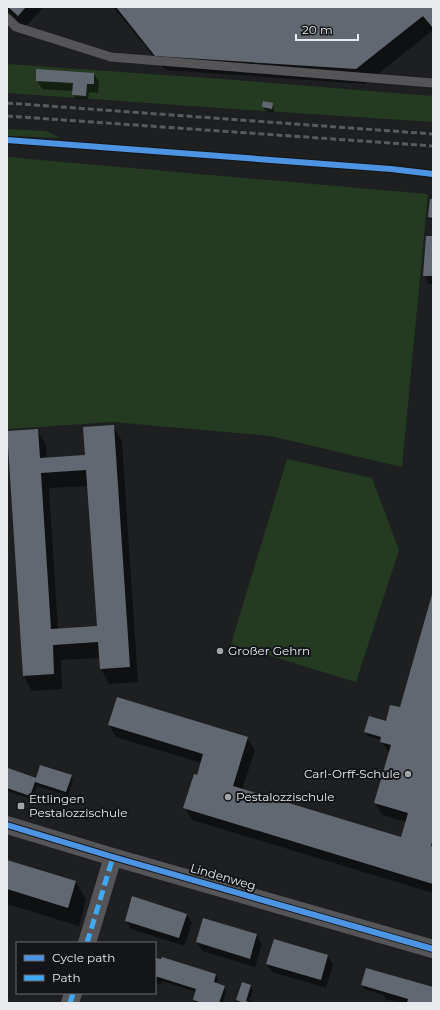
<svg xmlns="http://www.w3.org/2000/svg" width="440" height="1010" viewBox="0 0 440 1010" font-family="Montserrat,sans-serif">
	<style>
		.green { fill: #243a21 }
		.shadow { fill: #0007; fill-rule: evenodd }
		.building { fill: #626871; fill-rule: evenodd }
		.lines { fill: none; stroke-linecap: round; stroke-linejoin: round }
		.service { stroke: #555557; stroke-width: 9 }
		.minor { stroke: #555557; stroke-width: 18 }
		.rail { stroke: #585a5c; stroke-width: 3; stroke-dasharray: 6 3; stroke-linecap: butt }
		.quiet { stroke: #3fa9f5; stroke-width: 5; stroke-dasharray: 10 5; stroke-linecap: butt }
		.cycleway-casing { stroke: #131519; stroke-width: 8 }
		.cycleway { stroke: #4d94e3; stroke-width: 6 }
		.poi-dot { fill: #a1a3a6; stroke: #131519; stroke-width: 1.5 }
		.labels { text-anchor: middle; stroke-width: 4; stroke-linejoin: round; paint-order: stroke }
		.poi-label { font-size: 12px; fill: #e8eaed; stroke: #131519; text-anchor: start }
		.street-label { font-size: 12px; fill: #e8eaed; stroke: #131519 }
	</style>
	<rect width="100%" height="100%" fill="#1d1f21"/>
	<path class="green" d="M7,64L222,79L433,96V122L219,108L7,93Z
		M7,129L46,131L60,138L7,136Z
		M7,157L428,194L402,467L270,436L113,422L7,429Z
		M287,459L372,478L399,550L356,682L231,644Z"/>
	<path class="shadow" d="M7,7H44L25,27L7,11Z
		M113,7H433V32L432,31L365,84L165,70Z
		M94,74L99,82L98,93L89,92L88,99H76L73,94V91L42,89L37,80Z
		M272,104L274,108V113L266,111L263,107Z
		M433,200V221L429,217Z
		M433,237V284H429L424,275Z
		M113,426L122,441L138,682L109,684L101,669L100,658L61,660L62,689L32,691L24,676L7,432L37,430L46,445L47,458L86,456ZM88,486L98,627L58,630L49,488Z
		M433,593V893L192,820L185,808L201,763L116,737L109,725L247,738L255,750L242,790L402,838L406,822L382,815L375,803L390,754L381,740L368,736L365,732L386,724L400,708Z
		M8,770L37,779L71,776L73,780L68,796L37,786L32,799L7,791V774Z
		M7,861L76,882L86,900L79,926L7,904Z
		M187,915L192,923L184,946L131,929L126,921Z
		M204,919L257,935L262,944L255,967L202,951L197,942Z
		M274,941L328,956L333,965L326,988L272,972L267,964Z
		M155,959L216,974L218,979L216,984L224,986L226,991L223,1003H195L194,1000L196,992L162,981L161,985L155,983Z
		M362,985L433,989V1003H399L386,999L383,995L364,989Z
		M251,986L253,990L249,1003H250L239,1000V1002L241,1003H239L237,1000Z"/>
	<path class="building" d="M8,7H26L18,16Z
		M116,7H433V28L423,16L356,69L155,56Z
		M36,69L94,73V84H87L86,96L72,95L73,83L36,81Z
		M263,101L273,103L272,109L262,107Z
		M430,199H433V218L428,217Z
		M426,236H433V276H423Z
		M114,425L130,667L100,669L98,642L53,645L54,674L23,676L7,431L38,429L40,458L85,455L83,427ZM86,470L97,626L51,629L41,473Z
		M433,591V839L431,846H433V884L183,808L194,774L197,775L203,754L108,725L117,697L248,737L233,786L401,837L408,813L374,803L391,745L380,742L381,737L364,732L369,716L386,721L390,705L400,707Z
		M40,765L72,775L66,792L35,782L30,796L7,788L8,768L36,778Z
		M7,860L76,881L68,908L7,889Z
		M132,896L187,914L179,938L125,921Z
		M203,918L257,934L250,959L196,942Z
		M274,939L328,955L321,980L266,964Z
		M162,957L216,974L214,982L225,986L219,1003H203L193,1000L196,989L155,976V958L161,959Z
		M366,968L433,987V1003H407L408,999L361,985Z
		M242,982L251,985L246,1001L252,1003H244L236,1000Z"/>
	<g class="lines">
		<path class="service" d="M7,18L16,27L111,57L433,83"/>
		<path class="minor" d="M7,825L113,857L433,949
			M87,943L113,857
			M70,1003L73,993"/>
		<path class="rail" d="M7,103L433,134
			M7,116L433,146"/>
		<path class="quiet" d="M87,943L113,857
			M70,1003L73,993"/>
		<defs>
			<path id="cycleway" d="M7,140L391,169L433,174
				M7,825L113,857L433,949"/>
		</defs>
		<use href="#cycleway" class="cycleway-casing"/>
		<use href="#cycleway" class="cycleway"/>
	</g>
	<g class="poi-dot">
		<circle cx="220" cy="651" r="4"/>
		<circle cx="408" cy="774" r="4"/>
		<circle cx="228" cy="797" r="4"/>
		<rect x="17" y="802" width="8" height="8" rx="2"/>
	</g>
	<g class="labels">
		<g class="poi-label">
			<text x="228" y="655">Großer Gehrn</text>
			<text x="400" y="778" text-anchor="end">Carl-Orff-Schule</text>
			<text x="236" y="801">Pestalozzischule</text>
			<text x="29" y="803">Ettlingen<tspan x="29" dy="14">Pestalozzischule</tspan></text>
		</g>
		<g class="street-label">
			<text transform="translate(223 877) rotate(16)" y="4">Lindenweg</text>
		</g>
	</g>
	<rect width="440" height="1010" fill="none" stroke="#e8eaed" stroke-width="16"/>
	<rect x="16" y="942" width="140" height="52" fill="#131519" stroke="#686a6e"/>
	<rect x="24" y="955" width="20" height="6" fill="#4d94e3" stroke="#686a6e"/>
	<text x="52" y="962" font-size="12" fill="#e8eaed">Cycle path</text>
	<rect x="24" y="975" width="20" height="6" fill="#3fa9f5" stroke="#686a6e"/>
	<text x="52" y="982" font-size="12" fill="#e8eaed">Path</text>
	<path d="M296 34v6h62v-6" fill="none" stroke="#e8eaed" stroke-width="2"/>
	<text x="302" y="34" font-size="12" fill="#e8eaed" stroke="#131519" stroke-width="3" paint-order="stroke">20 m</text>
</svg>
